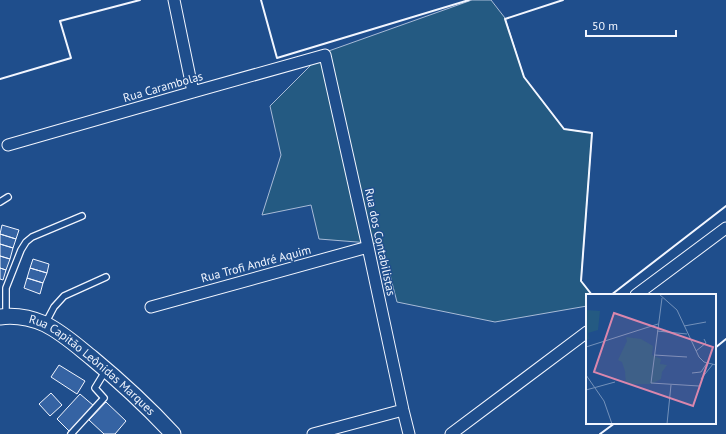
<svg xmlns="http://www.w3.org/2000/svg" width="726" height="434" viewBox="0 0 726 434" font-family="'PT Sans',sans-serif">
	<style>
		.green { fill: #245a82; stroke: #a8bbd7 }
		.building { fill: #3563a3; stroke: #f2f6ff }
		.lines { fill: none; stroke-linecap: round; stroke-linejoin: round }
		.lane-casing { stroke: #f2f6ff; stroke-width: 8 }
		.street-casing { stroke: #f2f6ff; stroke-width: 13 }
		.secondary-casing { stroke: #f2f6ff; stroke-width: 17 }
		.lane { stroke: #1f4e8c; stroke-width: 5.5 }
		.street { stroke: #1f4e8c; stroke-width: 11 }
		.secondary { stroke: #1f4e8c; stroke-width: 15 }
		.wall { stroke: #f2f6ff; stroke-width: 2 }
		.labels { text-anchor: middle; stroke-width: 3; stroke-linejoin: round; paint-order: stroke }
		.street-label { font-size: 12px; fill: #f2f6ff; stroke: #1f4e8c }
		.inset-road { fill: none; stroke: #7391ba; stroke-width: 1 }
		.view { fill: #da87ad; fill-opacity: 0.15; stroke: #da87ad; stroke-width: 2 }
		.inset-edge { fill: none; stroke: #f2f6ff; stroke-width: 2 }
	</style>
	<rect width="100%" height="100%" fill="#1f4e8c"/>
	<path class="green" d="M472,0H491L505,18L524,77L564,129L592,133L581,281L592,295H587V306L495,322L397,302L382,244L319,239L311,205L262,215L281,155L270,106L323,53Z"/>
	<path class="building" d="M2,225L19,230L16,239L0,234Z
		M0,234L16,239L13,248L0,244Z
		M0,244L13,248L10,259L0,256Z
		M0,256L10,259L6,270L0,268Z
		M33,259L49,264L47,273L30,268Z
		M0,268L6,270L3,280L0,279Z
		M30,268L47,273L43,283L27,278Z
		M27,278L43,283L40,294L24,288Z
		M59,365L85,381L77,394L51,377Z
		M51,393L62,405L50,416L39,404Z
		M80,394L94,406L70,432L57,419Z
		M106,402L126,421L115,434H104L89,420Z"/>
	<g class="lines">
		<defs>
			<path id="lane" d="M0,202L8,197
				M6,315V288L21,250L26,242L32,237L82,216
				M45,324L54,307L64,296L106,277
				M71,434L104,398L95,388L106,370"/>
			<path id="street" d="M174,0L193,92
				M8,145L193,92L325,55L368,247L403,410L409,434
				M636,295L726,228
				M151,307L368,247
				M313,434L403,410
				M451,434L587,332"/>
			<g id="secondary">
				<path id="s1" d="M0,317C15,315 31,318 45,324C63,333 77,346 92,358C121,382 148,407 173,434"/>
			</g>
		</defs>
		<use href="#lane" class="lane-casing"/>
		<use href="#street" class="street-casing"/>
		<use href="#secondary" class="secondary-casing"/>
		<use href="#lane" class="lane"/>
		<use href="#street" class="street"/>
		<use href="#secondary" class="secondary"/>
		<path class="wall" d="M261,0L277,58L469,0
			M563,0L505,19L524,77L564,129L592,133L581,281L592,295
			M0,79L71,58L60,21L140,0
			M611,295L726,206
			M715,348L726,339
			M600,434L615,423"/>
	</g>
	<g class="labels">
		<g class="street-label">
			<text transform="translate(163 87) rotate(-16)" y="4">Rua Carambolas</text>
			<text transform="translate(380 242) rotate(78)" y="4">Rua dos Contabilistas</text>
			<text transform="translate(256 264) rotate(-15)" y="4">Rua Trofi André Aquim</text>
			<text dy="4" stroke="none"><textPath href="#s1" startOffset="108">Rua Capitão Leônidas Marques</textPath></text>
		</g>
	</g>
	<g transform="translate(586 294)">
		<rect width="130" height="130" fill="#1f4e8c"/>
		<path d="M0,16L14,17L12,36L2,39L3,45L0,46ZM40,43L55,45L67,52L66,61L75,65L74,70L81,71L76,78L75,85L65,90H40L39,77L36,68L32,66L41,47Z" fill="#245a82"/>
		<path class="inset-road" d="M73,0L91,16L113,63L118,68L130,71M76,4L65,89L113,92M98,32L120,28M71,37L101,40M0,53L72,30M110,57L120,49L118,45M68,61L101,63M106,79L115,78L121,69M0,81L18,107L26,130M115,85L127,70M0,96L29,88M81,130L85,91"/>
		<path class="view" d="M28,19L127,53L107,112L8,78Z"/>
		<rect width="130" height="130" class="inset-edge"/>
	</g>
	<path d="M586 30v6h90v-6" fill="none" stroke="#f2f6ff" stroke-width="2"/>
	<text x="592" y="30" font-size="12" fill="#f2f6ff" stroke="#1f4e8c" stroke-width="3" paint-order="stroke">50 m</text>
</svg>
